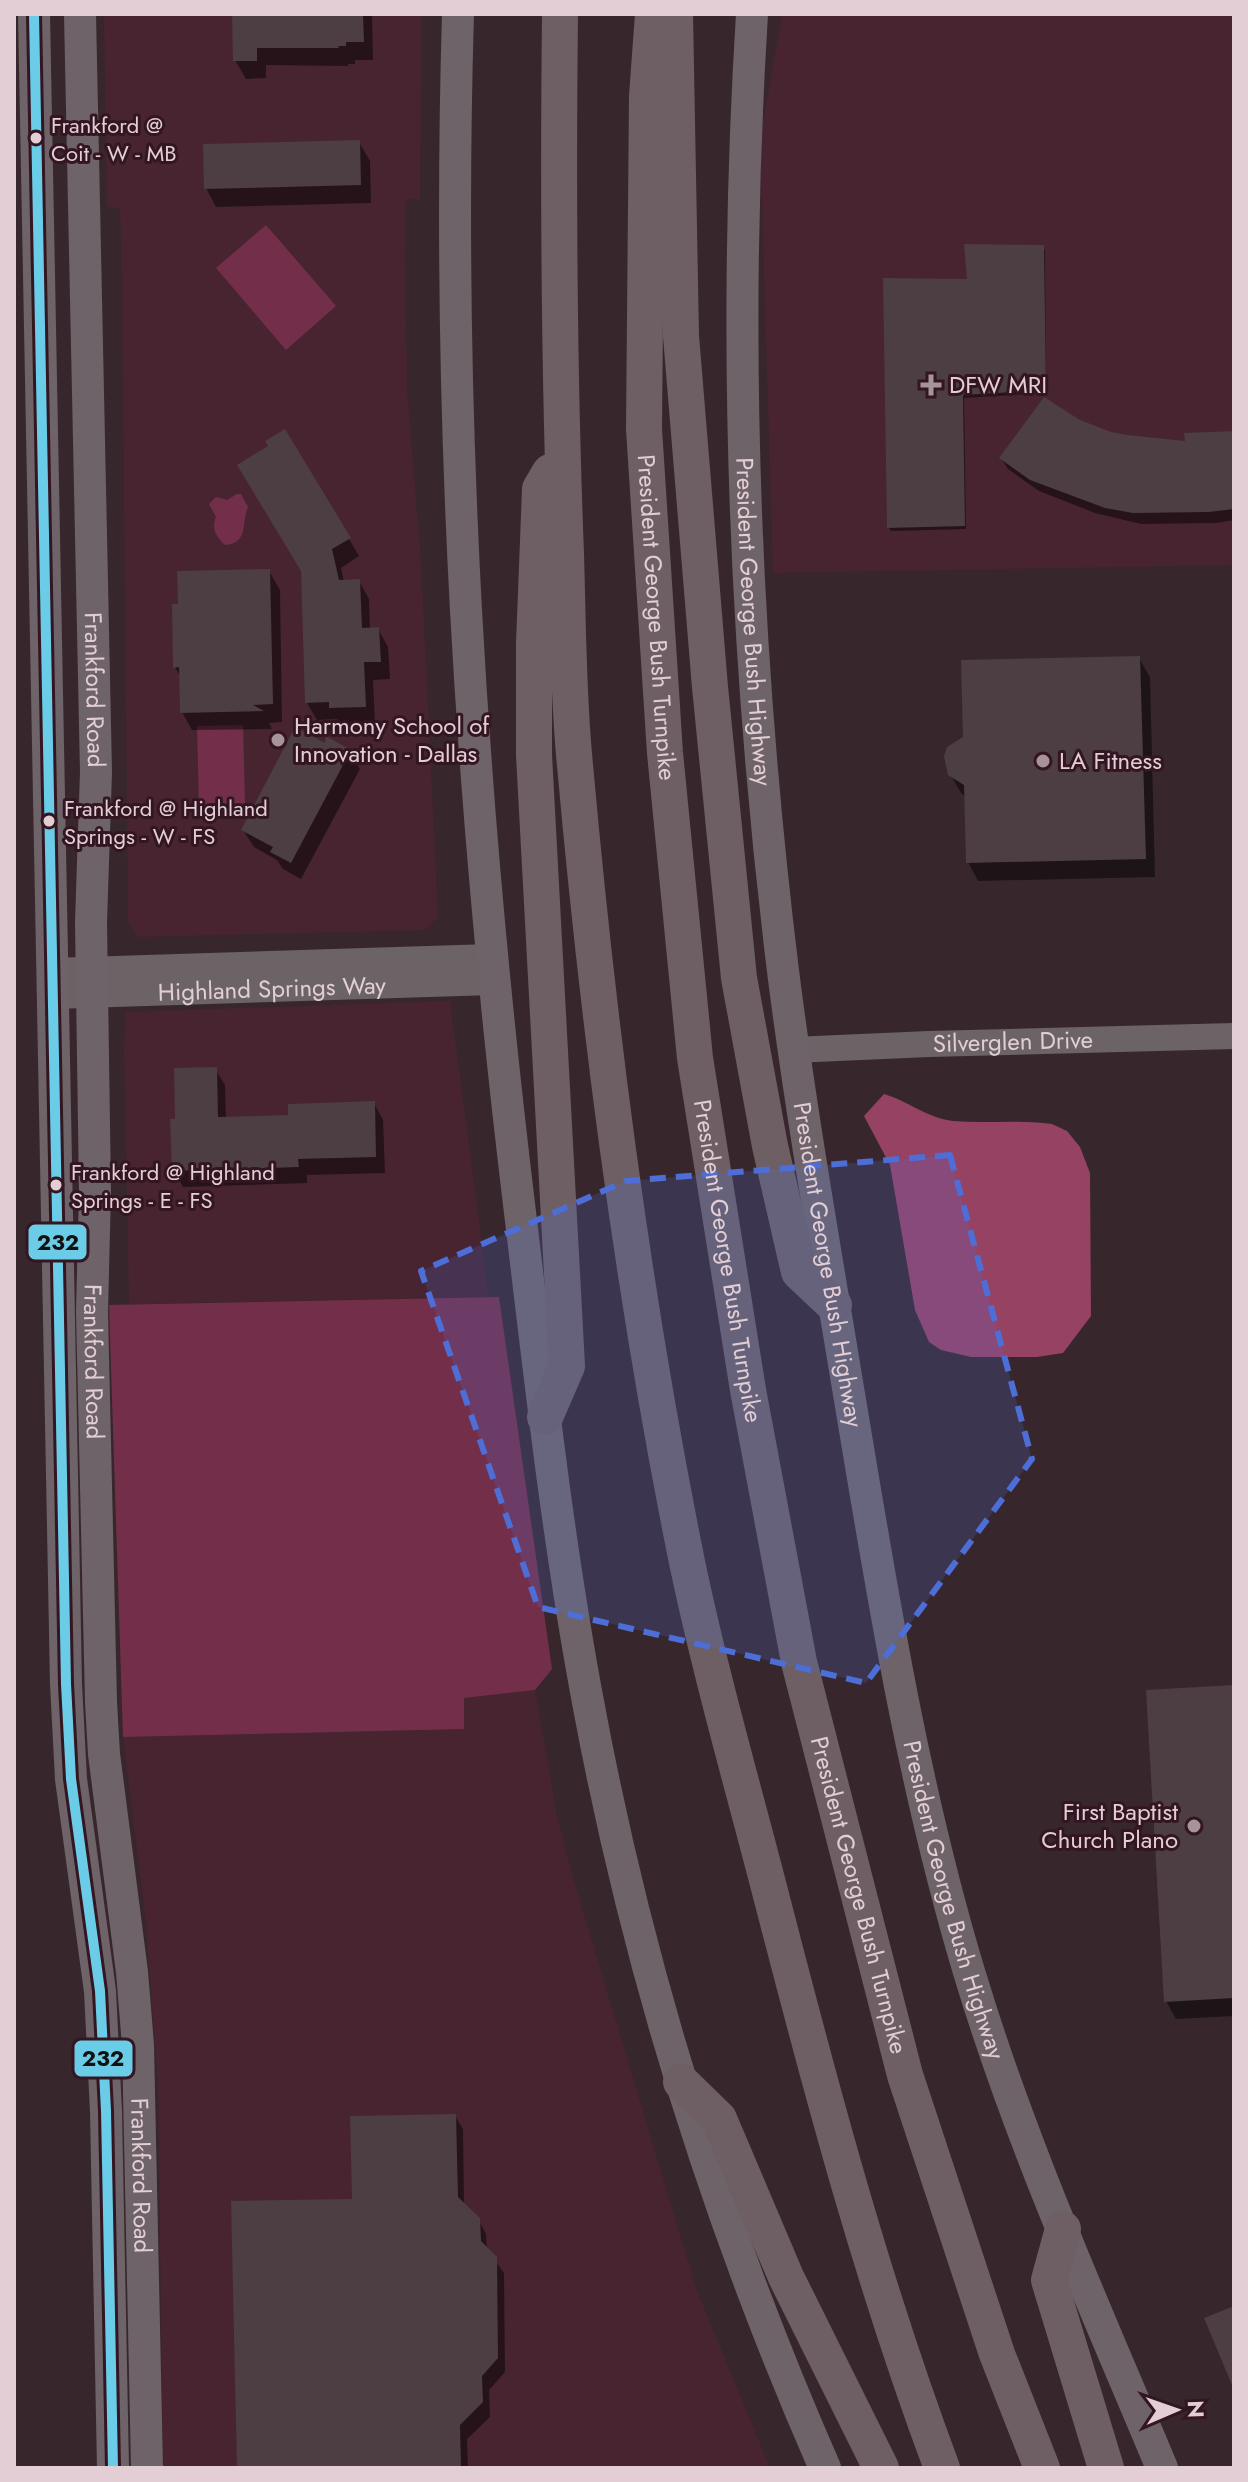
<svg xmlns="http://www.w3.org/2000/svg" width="1248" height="2482" viewBox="0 0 1248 2482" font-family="Jost,sans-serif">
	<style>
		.built { fill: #472430 }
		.green { fill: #732f4a }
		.water { fill: #954263 }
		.shadow { fill: #0007 }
		.building { fill: #4c3e43 }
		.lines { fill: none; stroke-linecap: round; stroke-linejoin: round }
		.minor { stroke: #6b6366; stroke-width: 26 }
		.major { stroke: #6e6368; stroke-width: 32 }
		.highway { stroke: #6d5f64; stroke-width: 36 }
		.bus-1-casing { stroke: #331621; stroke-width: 16 }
		.bus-1 { stroke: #6bcce7; stroke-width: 10 }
		.marked { fill: #4e6ed7; fill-opacity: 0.2; stroke: #4e6ed7; stroke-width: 6; stroke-dasharray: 16 10; stroke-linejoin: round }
		.bus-dot { fill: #e2ced4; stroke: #331621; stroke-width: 3 }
		.poi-dot { fill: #a6949a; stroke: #331621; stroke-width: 3 }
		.labels { text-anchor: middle; stroke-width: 6; stroke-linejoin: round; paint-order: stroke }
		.bus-label { font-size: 22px; fill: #e2ced4; stroke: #331621; text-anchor: start }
		.poi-label { font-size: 24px; fill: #e2ced4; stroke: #331621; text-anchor: start }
		.street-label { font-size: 24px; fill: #e2ced4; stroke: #331621 }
		.line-badge { stroke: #331621; stroke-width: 3 }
		.pale-badge-label { font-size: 22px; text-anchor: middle; font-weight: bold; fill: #111 }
	</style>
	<rect width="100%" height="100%" fill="#37272d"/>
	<path class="built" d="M104,14H422L420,199H406L405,251L407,388L421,562L438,917L425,930L137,937L128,921L122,286L120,208L107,207Z
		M782,14H1234V565L773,573L760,139Z
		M450,1001L489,1297L129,1304L124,1048L126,1012Z
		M535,1690L557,1816L574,1881L696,2288L770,2468H163L158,2081L145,1914L123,1737L464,1729V1698Z"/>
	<path class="green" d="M266,225L336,306L286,350L216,268Z
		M237,494H241L248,507C241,524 249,543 225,545C216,537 211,528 216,517L209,504L216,497L227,500Z
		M243,725L245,804L199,805L197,726Z
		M499,1297L552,1669L535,1690L464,1698V1729L123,1737L109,1305Z"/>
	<path class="water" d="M884,1094C908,1101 927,1118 953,1121C986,1124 1019,1119 1052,1124L1067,1131L1080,1147L1090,1173L1091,1316L1063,1353L1037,1357H971L941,1350L929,1342L915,1310L890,1165L864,1116Z"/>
	<path class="shadow" d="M234,14H372L373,60H355V64H348V66L266,65V78L246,79L235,60Z
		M359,142L370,161L371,203L216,207L206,188Z
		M1043,247L1045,251L1046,393L964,398L966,529L891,531L889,528L969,281Z
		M1079,422L1110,434L1187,443L1234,433V520L1216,523L1141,524L1095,513L1039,491L1008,469L1001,458Z
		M239,465L349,539L359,556L341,568L344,582L359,581L369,599L370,629H378L388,647L390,679L373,680L375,724L341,725L337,719L317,720L307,703L303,571Z
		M269,571L280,590L282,722L269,723L272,729L192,730L182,712L181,678L175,667Z
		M1139,658L1150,677L1155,877L978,881L968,862L966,797L961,793L950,774Z
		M327,746L350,752L360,769L301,879L283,869L277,860L254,847L243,830Z
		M215,1069L225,1085L226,1119L290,1117L374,1103L383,1120L385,1173L307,1175V1183L183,1187L174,1170L177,1121Z
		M1234,1687V2016L1176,2019L1166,2001Z
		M455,2116L463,2129L464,2206L478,2219L486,2234L487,2250L504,2273L505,2372L489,2390L490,2417L467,2439L468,2468H239L354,2201Z"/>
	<path class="building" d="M232,14H363L364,42H346V46H338L339,48H257V61H233Z
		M360,140L361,185L204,189L203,144Z
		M964,244L1044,245L1046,390L963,395L965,526L887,528L883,278L967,279Z
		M1044,397L1080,420L1111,432L1127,435L1185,441L1184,433L1234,431V509L1209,512L1133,513L1105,508L1030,480L999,458Z
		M285,429L351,538L332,549L339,580L360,579L362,628L379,627L381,662H364L366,707L329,708V702L305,703L301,571L237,465L268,446L265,441Z
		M270,569L273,704L253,705L264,711L180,713L179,667L173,668L172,604H178L177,571Z
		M1140,656L1146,859L966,863L964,785L948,775L944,756L947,747L963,737L961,660Z
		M295,727L325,743L326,736L351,750L291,863L270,852L273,847L241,830Z
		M217,1067L218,1117L288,1115V1104L375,1101L376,1157L298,1159L299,1167L172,1171L170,1119H175L174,1068Z
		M1234,1685V1998L1164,2002L1146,1690Z
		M456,2114L458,2197L480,2218L481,2241L497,2257L498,2358L482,2376L483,2402L460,2425L461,2468H237L231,2201L352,2199L350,2116Z
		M1234,2306V2390L1204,2318Z"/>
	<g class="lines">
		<g class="minor">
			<path d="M52,971L491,957"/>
			<path id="s1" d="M52,996L493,982"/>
			<path id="s2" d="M793,1050L929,1044L1234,1036"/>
		</g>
		<g class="major">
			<path d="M34,14L66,1684L71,1779L100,1991L106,2111L113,2468"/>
			<path id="s3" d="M80,14L96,772L91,922L95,1192L92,1312L101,1702L104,1754L132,1972L138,2045L147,2468"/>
			<path d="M458,14C446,415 471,806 519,1204C539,1370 557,1537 588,1702C637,1966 717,2222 825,2468"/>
			<path id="s4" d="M752,14C732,333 744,654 783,971C800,1105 823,1237 845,1370C879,1573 910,1777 970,1975C1021,2144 1094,2305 1162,2468"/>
		</g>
		<g class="highway">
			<path d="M560,14C558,194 559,374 566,554C568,620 568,688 574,754C598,1025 633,1296 687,1562C711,1677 744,1790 773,1903C822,2093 873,2284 942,2468"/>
			<path id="s5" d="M653,14L647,96L644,429L665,753L695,1058L748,1390L799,1662L905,2075L997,2354L1042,2468"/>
			<path d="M675,14L681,336L710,687L739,978L770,1146L799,1272L834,1305"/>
			<path d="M545,1417L567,1366L534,755V644L540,489L550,472"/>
			<path d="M681,2082L719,2119L786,2277L881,2468"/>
			<path d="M1063,2229L1049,2280L1106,2468"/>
		</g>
		<defs>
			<path id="bus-1" d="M34,14L66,1684L71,1779L100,1991L106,2111L113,2468"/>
		</defs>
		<use href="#bus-1" class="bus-1-casing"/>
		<use href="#bus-1" class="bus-1"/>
	</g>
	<path class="marked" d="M950,1155L1032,1459L866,1683L538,1607L421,1271L626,1181Z"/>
	<g class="bus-dot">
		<circle cx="36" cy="138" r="7"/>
		<circle cx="49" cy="821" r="7"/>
		<circle cx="56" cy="1185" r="7"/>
	</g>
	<g class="poi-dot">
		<path d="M927 373h8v8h8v8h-8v8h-8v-8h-8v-8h8z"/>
		<circle cx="278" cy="740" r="8"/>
		<circle cx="1043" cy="761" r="8"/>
		<circle cx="1194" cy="1826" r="8"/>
	</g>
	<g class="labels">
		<g class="bus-label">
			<text x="51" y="133">Frankford @<tspan x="51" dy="28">Coit - W - MB</tspan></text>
			<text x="64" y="816">Frankford @ Highland<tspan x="64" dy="28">Springs - W - FS</tspan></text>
			<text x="71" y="1180">Frankford @ Highland<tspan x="71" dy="28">Springs - E - FS</tspan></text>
		</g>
		<g class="poi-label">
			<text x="949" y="393">DFW MRI</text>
			<text x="294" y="734">Harmony School of<tspan x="294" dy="28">Innovation - Dallas</tspan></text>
			<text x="1059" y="769">LA Fitness</text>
			<text x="1178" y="1820" text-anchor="end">First Baptist<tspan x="1178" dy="28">Church Plano</tspan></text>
		</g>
		<g class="street-label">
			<text dy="8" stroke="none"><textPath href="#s5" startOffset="604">President George Bush Turnpike</textPath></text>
			<text dy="8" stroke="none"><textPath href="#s4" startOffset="608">President George Bush Highway</textPath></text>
			<text dy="8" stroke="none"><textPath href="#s3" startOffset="676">Frankford Road</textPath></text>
			<text dy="8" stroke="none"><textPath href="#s1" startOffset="220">Highland Springs Way</textPath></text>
			<text dy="8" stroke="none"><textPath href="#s2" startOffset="220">Silverglen Drive</textPath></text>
			<text dy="8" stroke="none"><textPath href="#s5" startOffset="1252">President George Bush Turnpike</textPath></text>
			<text dy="8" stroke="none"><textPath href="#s4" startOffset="1256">President George Bush Highway</textPath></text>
			<text dy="8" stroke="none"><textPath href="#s3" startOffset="1348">Frankford Road</textPath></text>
			<text dy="8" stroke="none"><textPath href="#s5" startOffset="1900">President George Bush Turnpike</textPath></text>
			<text dy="8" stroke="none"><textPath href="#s4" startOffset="1904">President George Bush Highway</textPath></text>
			<text dy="8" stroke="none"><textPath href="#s3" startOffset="2164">Frankford Road</textPath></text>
		</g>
	</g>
	<g class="line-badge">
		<rect x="27" y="1223" width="61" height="38" rx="8" fill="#6bcce7"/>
		<rect x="73" y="2039" width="61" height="39" rx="8" fill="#6bcce7"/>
	</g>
	<g class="pale-badge-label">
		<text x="58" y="1250">232</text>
		<text x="103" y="2066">232</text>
	</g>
	<rect width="1248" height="2482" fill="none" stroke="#e2ced4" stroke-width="32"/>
	<g transform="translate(1176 2410) rotate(88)" stroke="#331621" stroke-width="6" paint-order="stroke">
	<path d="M0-6L14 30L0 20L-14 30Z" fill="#e2ced4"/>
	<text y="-12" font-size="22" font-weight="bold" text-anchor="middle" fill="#e2ced4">N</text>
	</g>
</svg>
